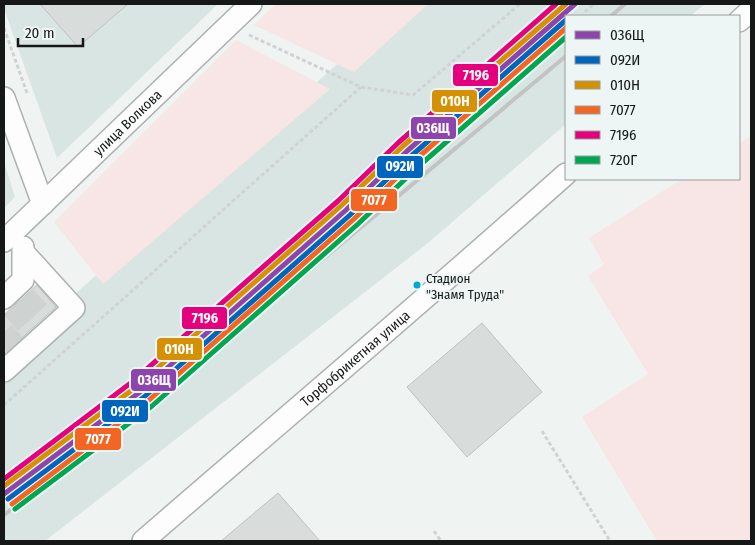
<svg xmlns="http://www.w3.org/2000/svg" width="755" height="545" viewBox="0 0 755 545" font-family="'Fira Sans Condensed',sans-serif">
	<style>
		.built { fill: #d9e5e3 }
		.green { fill: #f8e5e5 }
		.building { fill: #d8dcdb; stroke: #bfc2c2 }
		.lines { fill: none; stroke-linecap: round; stroke-linejoin: round }
		.minor-tunnel { stroke: #ced3d2; stroke-width: 21; stroke-dasharray: 21 11; stroke-linecap: butt }
		.minor-casing { stroke: #adb1b0; stroke-width: 24 }
		.path { stroke: #d1d3d3; stroke-width: 3; stroke-dasharray: 4 2.5; stroke-linecap: butt }
		.minor { stroke: #fdfdfd; stroke-width: 21 }
		.rail { stroke: #c2c4c3; stroke-width: 4 }
		.rail-1-casing { stroke: #edf6f4; stroke-width: 9 }
		.rail-2-casing { stroke: #edf6f4; stroke-width: 9 }
		.rail-3-casing { stroke: #edf6f4; stroke-width: 9 }
		.rail-4-casing { stroke: #edf6f4; stroke-width: 9 }
		.rail-5-casing { stroke: #edf6f4; stroke-width: 9 }
		.rail-6-casing { stroke: #edf6f4; stroke-width: 9 }
		.rail-1 { stroke: #8e44ad; stroke-width: 5 }
		.rail-2 { stroke: #0065bd; stroke-width: 5 }
		.rail-3 { stroke: #d59103; stroke-width: 5 }
		.rail-4 { stroke: #f26522; stroke-width: 5 }
		.rail-5 { stroke: #e5007d; stroke-width: 5 }
		.rail-6 { stroke: #00a651; stroke-width: 5 }
		.bus-dot { fill: #00a9ce; stroke: #edf6f4; stroke-width: 2 }
		.labels { text-anchor: middle; stroke-width: 4; stroke-linejoin: round; paint-order: stroke }
		.bus-label { font-size: 13px; fill: #151817; stroke: #edf6f4; text-anchor: start }
		.street-label { font-size: 14px; fill: #151817; stroke: #edf6f4 }
		.line-badge { stroke: #edf6f4; stroke-width: 2 }
		.badge-label { font-size: 14px; text-anchor: middle; font-weight: bold; fill: #fff }
	</style>
	<rect width="100%" height="100%" fill="#eff4f3"/>
	<path class="built" d="M4,4H218L57,158L4,9Z
		M406,4H705L690,16H566V124L428,243L45,541H4V356Z
		M4,162L15,197L4,208Z"/>
	<path class="green" d="M276,4H428L354,72L254,25Z
		M236,40L330,89L103,284L54,222Z
		M751,136V541H657L582,417L648,374L588,276L604,264L589,238L682,179H739V143Z"/>
	<path class="building" d="M40,4H128L78,47Z
		M37,285L56,307L4,354V315Z
		M482,323L542,392L467,457L407,387Z
		M278,493L320,541H221Z"/>
	<g class="lines">
		<path class="minor-tunnel" d="M25,296L48,321
			M12,308L34,333
			M4,332L18,348"/>
		<defs>
			<g id="minor">
				<path d="M739,21L751,10"/>
				<path d="M4,98L43,204"/>
				<path id="s1" d="M4,241L251,4"/>
				<path d="M4,298L23,280V247"/>
				<path d="M4,371L74,308L24,253"/>
				<path id="s2" d="M143,541C284,419 427,298 566,174"/>
			</g>
		</defs>
		<use href="#minor" class="minor-casing"/>
		<path class="path" d="M585,12L594,4
			M4,28L27,93
			M249,35L361,87L413,95L520,4
			M4,405L361,87
			M542,431L610,541
			M434,531L441,541"/>
		<use href="#minor" class="minor"/>
		<path class="rail" d="M611,16L625,4
			M4,515L147,406L566,56"/>
		<defs>
			<path id="rail-1" d="M4,494L140,392L346,210L406,152L575,4"/>
			<path id="rail-2" d="M8,499L144,397L350,215L410,157L566,20"/>
			<path id="rail-3" d="M4,486L136,387L342,205L402,147L566,4"/>
			<path id="rail-4" d="M12,504L148,401L354,219L414,161L566,28"/>
			<path id="rail-5" d="M4,479L132,382L338,201L398,143L556,4"/>
			<path id="rail-6" d="M15,509L152,406L358,224L419,166L566,37"/>
		</defs>
		<use href="#rail-1" class="rail-1-casing"/>
		<use href="#rail-2" class="rail-2-casing"/>
		<use href="#rail-3" class="rail-3-casing"/>
		<use href="#rail-4" class="rail-4-casing"/>
		<use href="#rail-5" class="rail-5-casing"/>
		<use href="#rail-6" class="rail-6-casing"/>
		<use href="#rail-1" class="rail-1"/>
		<use href="#rail-2" class="rail-2"/>
		<use href="#rail-3" class="rail-3"/>
		<use href="#rail-4" class="rail-4"/>
		<use href="#rail-5" class="rail-5"/>
		<use href="#rail-6" class="rail-6"/>
	</g>
	<circle class="bus-dot" cx="417" cy="285" r="4.5"/>
	<g class="labels">
		<g class="bus-label">
			<text x="426" y="283">Стадион<tspan x="426" dy="16">"Знамя Труда"</tspan></text>
		</g>
		<g class="street-label">
			<text dy="5" stroke="none"><textPath href="#s1" startOffset="171">улица Волкова</textPath></text>
			<text dy="5" stroke="none"><textPath href="#s2" startOffset="280">Торфобрикетная улица</textPath></text>
		</g>
	</g>
	<g class="line-badge">
		<rect x="452" y="63" width="47" height="24" rx="5" fill="#e5007d"/>
		<rect x="431" y="89" width="47" height="24" rx="5" fill="#d59103"/>
		<rect x="410" y="116" width="47" height="24" rx="5" fill="#8e44ad"/>
		<rect x="376" y="155" width="48" height="24" rx="5" fill="#0065bd"/>
		<rect x="350" y="188" width="48" height="24" rx="5" fill="#f26522"/>
		<rect x="181" y="306" width="47" height="24" rx="5" fill="#e5007d"/>
		<rect x="156" y="337" width="47" height="24" rx="5" fill="#d59103"/>
		<rect x="130" y="368" width="47" height="24" rx="5" fill="#8e44ad"/>
		<rect x="101" y="399" width="48" height="24" rx="5" fill="#0065bd"/>
		<rect x="74" y="427" width="48" height="24" rx="5" fill="#f26522"/>
	</g>
	<g class="badge-label">
		<text x="476" y="80">7196</text>
		<text x="455" y="106">010Н</text>
		<text x="433" y="133">036Щ</text>
		<text x="400" y="171">092И</text>
		<text x="374" y="205">7077</text>
		<text x="205" y="323">7196</text>
		<text x="179" y="354">010Н</text>
		<text x="154" y="385">036Щ</text>
		<text x="125" y="416">092И</text>
		<text x="98" y="444">7077</text>
	</g>
	<rect width="755" height="545" fill="none" stroke="#151817" stroke-width="10"/>
	<rect x="565" y="15" width="175" height="165" fill="#edf6f4" stroke="#979d9c"/>
	<rect x="575" y="31" width="25" height="8" fill="#8e44ad" stroke="#979d9c"/>
	<text x="610" y="40" font-size="15" fill="#151817">036Щ</text>
	<rect x="575" y="56" width="25" height="8" fill="#0065bd" stroke="#979d9c"/>
	<text x="610" y="65" font-size="15" fill="#151817">092И</text>
	<rect x="575" y="81" width="25" height="8" fill="#d59103" stroke="#979d9c"/>
	<text x="610" y="90" font-size="15" fill="#151817">010Н</text>
	<rect x="575" y="106" width="25" height="8" fill="#f26522" stroke="#979d9c"/>
	<text x="610" y="115" font-size="15" fill="#151817">7077</text>
	<rect x="575" y="131" width="25" height="8" fill="#e5007d" stroke="#979d9c"/>
	<text x="610" y="140" font-size="15" fill="#151817">7196</text>
	<rect x="575" y="156" width="25" height="8" fill="#00a651" stroke="#979d9c"/>
	<text x="610" y="165" font-size="15" fill="#151817">720Г</text>
	<path d="M18 38v8h65v-8" fill="none" stroke="#151817" stroke-width="2.5"/>
	<text x="25" y="38" font-size="15" fill="#151817" stroke="#edf6f4" stroke-width="4" paint-order="stroke">20 m</text>
</svg>
